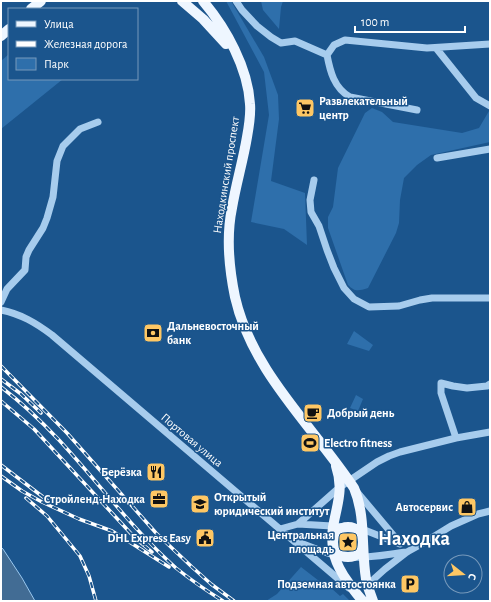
<svg xmlns="http://www.w3.org/2000/svg" width="491" height="602" viewBox="0 0 491 602" font-family="'Alegreya Sans',sans-serif">
	<style>
		.green { fill: #2e6fab }
		.water { fill: #426c94; stroke: #9ac8ef }
		.lines { fill: none; stroke-linecap: round; stroke-linejoin: round }
		.minor { stroke: #a7cced; stroke-width: 7 }
		.major { stroke: #eef6ff; stroke-width: 10 }
		.rail-casing { stroke: #fff; stroke-width: 3.5 }
		.rail { stroke: #1b558d; stroke-width: 2; stroke-dasharray: 6; stroke-linecap: butt }
		.labels { text-anchor: middle; stroke-width: 3; stroke-linejoin: round; paint-order: stroke }
		.poi-label { font-size: 12px; font-weight: bold; fill: #fff; stroke: #1b558d; text-anchor: end }
		.street-label { font-size: 12px; fill: #fff; stroke: #1b558d }
		.town-label { font-size: 20px; font-weight: bold; fill: #fff; stroke: #1b558d }
	</style>
	<rect width="100%" height="100%" fill="#1b558d"/>
	<path class="green" d="M226,1H231L264,57L278,95L279,119L271,181L305,193L307,245L284,229L251,222L269,115L264,72Z
		M261,1H283L281,7L279,29L263,10Z
		M9,54V79H63L1,129V61Z
		M372,108L382,112L393,122L462,133L479,128L489,111H490V142L431,155L417,165L404,178L400,200L399,223L396,233L368,288C358,291 355,292 348,285L328,228V217L333,207L338,168L365,113Z
		M354,331L373,345L369,351L347,344Z
		M356,395L363,399L358,411L350,408Z
		M301,567L323,584L332,585L330,587L340,596L343,594L350,601H266L277,594Z"/>
	<path class="water" d="M1,547L3,549L22,578L35,601H1Z"/>
	<g class="lines">
		<path class="minor" d="M236,1L242,10L257,26L271,37L281,43L295,41L327,55
			M436,48L476,98L490,106
			M327,55L334,45L345,40L427,48L490,44
			M327,55C330,71 334,88 350,97L417,110
			M437,158L490,149
			M314,180L310,200L311,212L319,226L327,250L334,268L344,288L354,299L369,307L399,306L420,300L432,298H490
			M1,302L7,289L25,270L26,257L29,250L43,228L47,218L53,197L57,161L63,146L80,129L98,122
			M1,310C21,314 36,323 52,335L349,588
			M456,438L441,393V383L453,386L467,388L487,386L490,384
			M357,492L399,542
			M298,524L340,487L377,462L389,456L400,452L456,438L490,432
			M280,529L298,524L349,527L362,529L400,544
			M298,542C314,548 331,556 348,557C367,559 388,554 407,552
			M368,587L375,578L385,569L407,552L425,542L451,526L478,514L490,511"/>
		<path class="major" d="M182,1L203,19L226,44
			M203,1C226,28 248,68 250,104C251,115 249,126 247,137C243,161 236,184 232,208C226,237 229,268 235,297C252,372 313,426 354,488C366,516 361,549 366,579L368,587L373,601
			M31,9L41,1
			M1,36L9,29
			M336,466C344,489 337,504 333,527C330,549 335,564 348,582C353,589 357,595 363,601
			M333 542a15 15 0 1 1 30 0a15 15 0 1 1-30 0Z"/>
		<defs>
			<path id="rail" d="M1,366L67,433L156,533L192,567L211,584L234,601
				M1,379L21,394L41,413
				M1,387C22,403 41,421 59,440C98,482 133,530 176,568C191,580 207,591 223,601
				M1,401L34,429L136,539L152,552
				M1,465L47,500
				M1,476L22,491L42,502L79,519L112,531L169,567
				M26,498L47,516L80,556L89,576L96,601"/>
		</defs>
		<use href="#rail" class="rail-casing"/>
		<use href="#rail" class="rail"/>
	</g>
	<defs>
		<symbol id="supermarket-square" viewBox="-11 -11 22 22"><rect x="-9" y="-9" width="18" height="18" rx="4" fill="#fec764" stroke="#1b558d"/><path d="M-6-5.5h2.5l.6 2H6L4.5 2H-2.5L-4.4-4H-6ZM-1.5 3.2a1.3 1.3 0 1 0 .1 0ZM3 3.2a1.3 1.3 0 1 0 .1 0Z" fill="#111"/></symbol>
		<symbol id="bank-square" viewBox="-11 -11 22 22"><rect x="-9" y="-9" width="18" height="18" rx="4" fill="#fec764" stroke="#1b558d"/><path d="M-6-4H6V4H-6ZM0-2.3a2.3 2.3 0 1 0 0 4.6a2.3 2.3 0 1 0 0-4.6Z" fill="#111"/></symbol>
		<symbol id="cafe-square" viewBox="-11 -11 22 22"><rect x="-9" y="-9" width="18" height="18" rx="4" fill="#fec764" stroke="#1b558d"/><path d="M-5.5-4.5H6V0H3Q3 3.5 0 3.5H-2.5Q-5.5 3.5-5.5 0ZM3-3.2v2h1.7v-2ZM-6 4.5H4V6H-6Z" fill="#111"/></symbol>
		<symbol id="stadium-square" viewBox="-11 -11 22 22"><rect x="-9" y="-9" width="18" height="18" rx="4" fill="#fec764" stroke="#1b558d"/><path d="M0-5a6.5 5 0 1 0 0 10a6.5 5 0 1 0 0-10ZM-3.5-1.8h7v3.6h-7Z" fill="#111"/></symbol>
		<symbol id="restaurant-square" viewBox="-11 -11 22 22"><rect x="-9" y="-9" width="18" height="18" rx="4" fill="#fec764" stroke="#1b558d"/><path d="M-5-6h1v4h1v-4h1v4h1v-4h1v5L-1.5 .5V6h-2V.5L-5-1ZM5-6V6H3V1.5H1.5Q1.5-4 5-6Z" fill="#111"/></symbol>
		<symbol id="office-square" viewBox="-11 -11 22 22"><rect x="-9" y="-9" width="18" height="18" rx="4" fill="#fec764" stroke="#1b558d"/><path d="M-6-3h4V-5.5h4V-3h4V5H-6ZM-1-4.5V-3h2v-1.5ZM-6 0V1H6V0Z" fill="#111"/></symbol>
		<symbol id="university-square" viewBox="-11 -11 22 22"><rect x="-9" y="-9" width="18" height="18" rx="4" fill="#fec764" stroke="#1b558d"/><path d="M0-5L7-2L0 1L-7-2ZM-4 1L0 2.5L4 1V4Q0 6-4 4Z" fill="#111"/></symbol>
		<symbol id="shop-square" viewBox="-11 -11 22 22"><rect x="-9" y="-9" width="18" height="18" rx="4" fill="#fec764" stroke="#1b558d"/><path d="M-5-2.5h2.3a2.7 3.5 0 0 1 5.4 0H5L5.5 6h-11ZM-1.5-2.5h3a1.5 2.3 0 0 0-3 0Z" fill="#111"/></symbol>
		<symbol id="civic-square" viewBox="-11 -11 22 22"><rect x="-9" y="-9" width="18" height="18" rx="4" fill="#fec764" stroke="#1b558d"/><path d="M-.6-6.5H3V-4.5H.6V-3L4-1V1h2V6H-6V1h2V-1L-.6-3ZM-1.2 2.5V6h2.4V2.5Z" fill="#111"/></symbol>
		<symbol id="sight-square" viewBox="-11 -11 22 22"><rect x="-9" y="-9" width="18" height="18" rx="4" fill="#fec764" stroke="#1b558d"/><path d="M0-6L1.8-2.2L6-1.7L2.9 1.2L3.7 5.4L0 3.3L-3.7 5.4L-2.9 1.2L-6-1.7L-1.8-2.2Z" fill="#111"/></symbol>
		<symbol id="parking-square" viewBox="-11 -11 22 22"><rect x="-9" y="-9" width="18" height="18" rx="4" fill="#fec764" stroke="#1b558d"/><path d="M-3.5-5.5H1a3.5 3.5 0 0 1 0 7H-1V5.5H-3.5ZM-1-3.4V-.6H.8a1.4 1.4 0 0 0 0-2.8Z" fill="#111"/></symbol>
	</defs>
	<g fill-rule="evenodd">
		<use href="#supermarket-square" x="294" y="97" width="22" height="22"/>
		<use href="#bank-square" x="142" y="322" width="22" height="22"/>
		<use href="#cafe-square" x="302" y="402" width="22" height="22"/>
		<use href="#stadium-square" x="299" y="432" width="22" height="22"/>
		<use href="#restaurant-square" x="145" y="461" width="22" height="22"/>
		<use href="#office-square" x="148" y="488" width="22" height="22"/>
		<use href="#university-square" x="189" y="493" width="22" height="22"/>
		<use href="#shop-square" x="456" y="496" width="22" height="22"/>
		<use href="#civic-square" x="194" y="527" width="22" height="22"/>
		<use href="#sight-square" x="337" y="531" width="22" height="22"/>
		<use href="#parking-square" x="399" y="573" width="22" height="22"/>
	</g>
	<g class="labels">
		<g class="poi-label">
			<text x="319" y="105" text-anchor="start">Развлекательный<tspan x="319" dy="14">центр</tspan></text>
			<text x="167" y="330" text-anchor="start">Дальневосточный<tspan x="167" dy="14">банк</tspan></text>
			<text x="327" y="417" text-anchor="start">Добрый день</text>
			<text x="324" y="447" text-anchor="start">Electro fitness</text>
			<text x="142" y="476">Берёзка</text>
			<text x="214" y="501" text-anchor="start">Открытый<tspan x="214" dy="14">юридический институт</tspan></text>
			<text x="145" y="503">Стройленд-Находка</text>
			<text x="453" y="511">Автосервис</text>
			<text x="334" y="539">Центральная<tspan x="334" dy="14">площадь</tspan></text>
			<text x="191" y="542">DHL Express Easy</text>
			<text x="396" y="588">Подземная автостоянка</text>
		</g>
		<g class="street-label">
			<text transform="translate(226 175) rotate(-81)" y="4">Находкинский проспект</text>
			<text transform="translate(192 440) rotate(40)" y="4">Портовая улица</text>
		</g>
		<g class="town-label">
			<text x="414" y="545">Находка</text>
		</g>
	</g>
	<rect width="491" height="602" fill="none" stroke="#ffffff" stroke-width="4"/>
	<rect x="8" y="8" width="130" height="72" fill="#1b558d" stroke="#7699bb"/>
	<rect x="16" y="21" width="20" height="6" fill="#eef6ff" stroke="#7699bb"/>
	<text x="44" y="28" font-size="12" fill="#ffffff">Улица</text>
	<rect x="16" y="41" width="20" height="6" fill="#ffffff" stroke="#7699bb"/>
	<text x="44" y="48" font-size="12" fill="#ffffff">Железная дорога</text>
	<rect x="16" y="58" width="20" height="12" fill="#2e6fab" stroke="#7699bb"/>
	<text x="44" y="68" font-size="12" fill="#ffffff">Парк</text>
	<g transform="translate(463 574) rotate(107)"><circle r="19" fill="#1b558d" stroke="#7699bb"/>
	<path d="M0-3L7 15L0 10L-7 15Z" fill="#fec764"/>
	<text y="-6" font-size="11" font-weight="bold" text-anchor="middle" fill="#ffffff">С</text>
	</g>
	<path d="M355 26v6h110v-6" fill="none" stroke="#ffffff" stroke-width="2"/>
	<text x="361" y="26" font-size="12" fill="#ffffff" stroke="#1b558d" stroke-width="3" paint-order="stroke">100 m</text>
</svg>
